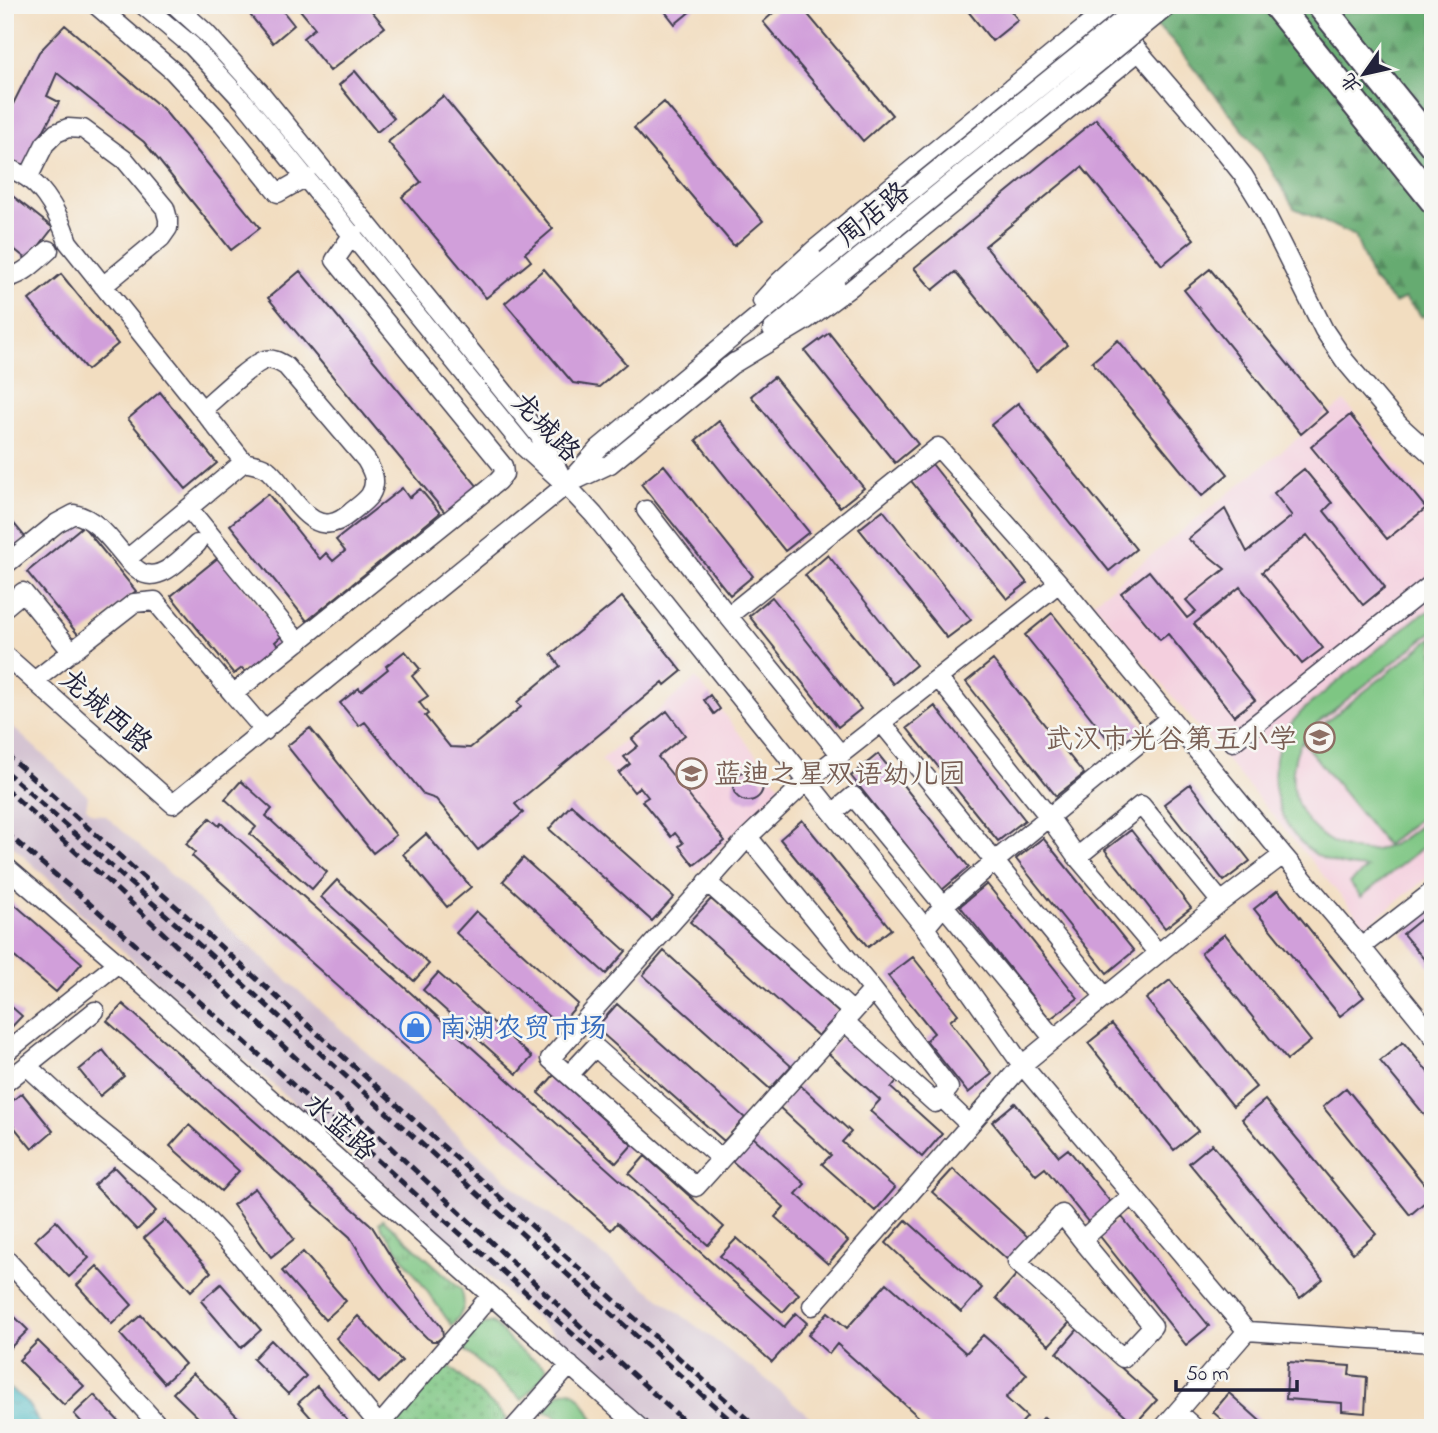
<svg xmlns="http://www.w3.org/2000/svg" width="1438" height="1433" viewBox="0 0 1438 1433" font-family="'Indie Flower','LXGW WenKai TC',sans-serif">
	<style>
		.built { fill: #f4cfde }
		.industrial { fill: #d0bdce }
		.grass { fill: url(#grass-tufts); stroke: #50745f; stroke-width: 2 }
		.forest { fill: url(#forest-firs); stroke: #446656; stroke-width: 2 }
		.park { fill: url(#park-dots); stroke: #50745f; stroke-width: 2 }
		.pitch { fill: #7ec683; stroke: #50745f; stroke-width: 2 }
		.water { fill: url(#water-ripples); stroke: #366d7e; stroke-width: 2 }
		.building { fill: #d19fda }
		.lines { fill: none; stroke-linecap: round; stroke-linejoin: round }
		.minor-casing { stroke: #413e4f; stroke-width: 21 }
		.highway-casing { stroke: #413e4f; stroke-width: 30 }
		.minor { stroke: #fff; stroke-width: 18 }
		.highway { stroke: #fff; stroke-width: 26 }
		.rail { stroke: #22223b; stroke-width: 5; stroke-dasharray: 10 5; stroke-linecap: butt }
		.minor-bridge-casing { stroke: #413e4f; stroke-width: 21; stroke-linecap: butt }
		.minor-bridge { stroke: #fff; stroke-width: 18 }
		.labels { text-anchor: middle; stroke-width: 5; stroke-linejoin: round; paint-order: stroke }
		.street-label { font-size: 28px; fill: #22223b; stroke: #f6f6f2 }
		.education-label { font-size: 28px; fill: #785e54; stroke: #f6f6f2; text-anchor: end }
		.shop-label { font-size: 28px; fill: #366cbe; stroke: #f6f6f2; text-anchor: start }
	</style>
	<defs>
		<pattern id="grass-tufts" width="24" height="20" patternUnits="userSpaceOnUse" patternTransform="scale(1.75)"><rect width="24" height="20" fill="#7ec683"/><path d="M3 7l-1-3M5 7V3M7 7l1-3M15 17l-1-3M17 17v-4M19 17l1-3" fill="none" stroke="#67a06c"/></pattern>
		<pattern id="forest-firs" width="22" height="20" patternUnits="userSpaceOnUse" patternTransform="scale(1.75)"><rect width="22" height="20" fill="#66ab71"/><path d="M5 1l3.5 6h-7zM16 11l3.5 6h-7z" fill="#548b5e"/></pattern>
		<pattern id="park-dots" width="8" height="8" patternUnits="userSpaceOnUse" patternTransform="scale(1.75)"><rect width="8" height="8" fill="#7ec683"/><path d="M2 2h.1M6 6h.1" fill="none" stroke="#67a06c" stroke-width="1.8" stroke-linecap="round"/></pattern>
		<pattern id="water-ripples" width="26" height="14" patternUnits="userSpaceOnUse" patternTransform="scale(1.75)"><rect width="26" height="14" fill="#49b8c2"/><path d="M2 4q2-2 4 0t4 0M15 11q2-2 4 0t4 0" fill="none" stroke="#3c959f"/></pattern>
	</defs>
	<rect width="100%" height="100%" fill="#f6f6f2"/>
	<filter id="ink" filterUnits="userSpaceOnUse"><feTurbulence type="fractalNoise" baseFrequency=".0143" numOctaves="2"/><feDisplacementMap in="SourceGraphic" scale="14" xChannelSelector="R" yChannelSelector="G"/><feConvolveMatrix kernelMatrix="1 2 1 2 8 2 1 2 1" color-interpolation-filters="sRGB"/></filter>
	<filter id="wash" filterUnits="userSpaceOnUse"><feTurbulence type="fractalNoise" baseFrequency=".00686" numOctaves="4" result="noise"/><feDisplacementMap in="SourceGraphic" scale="28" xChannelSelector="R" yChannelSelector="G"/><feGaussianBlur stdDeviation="1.57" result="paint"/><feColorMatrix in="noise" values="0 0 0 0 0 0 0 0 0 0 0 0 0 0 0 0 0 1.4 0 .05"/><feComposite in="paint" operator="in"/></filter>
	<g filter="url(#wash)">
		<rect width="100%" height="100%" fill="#f2ddc0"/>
		<path class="built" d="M1344,401L1433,509V873L1366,926L1093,602Z
			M696,678L781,787L696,872L601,760Z"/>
		<path class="industrial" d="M5,720L88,796L86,808L93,814L105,815L526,1197L766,1379L823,1428H659L77,910L72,901L5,839Z"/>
		<path class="grass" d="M383,1219L461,1289C467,1305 463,1313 452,1326L384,1231L379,1223Z
			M492,1322L517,1348L547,1368L542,1378L522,1400L461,1347L481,1325Z
			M570,1390C583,1396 590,1416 598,1428H575L552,1414L543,1411L560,1393Z"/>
		<path class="forest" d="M1133,5H1433V319L1428,313L1422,317L1405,298L1395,303L1372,279L1355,236L1294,208L1261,153L1171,39Z"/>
		<path class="park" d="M447,1364L507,1418L498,1428H390Z"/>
		<path class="pitch" d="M1433,609V631L1316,724L1302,741L1433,637V808L1386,845L1302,741C1296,750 1294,761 1293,771C1288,819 1337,863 1384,848C1402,842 1418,826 1433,815V839L1361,897L1350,883L1367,868C1348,867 1327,864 1311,851C1275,824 1264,772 1285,733C1290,723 1298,716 1305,708L1419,616Z"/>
		<path class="water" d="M5,1387C26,1396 31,1409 42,1428H5Z"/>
		<g id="blocks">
			<path class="building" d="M242,5H278L294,25L273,43Z
				M296,5H367L385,27L330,71L303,38L315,28Z
				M660,5H698L675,24Z
				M782,5H800L892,115L863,141L763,22Z
				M963,5H1006L1018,20L992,41Z
				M65,25L163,109L260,228L231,250L144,142L57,73L47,96L59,102L24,167L5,158V120L39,52Z
				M355,71L394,118L377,132L339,85Z
				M443,96L553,229L525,253L531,261L486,298L402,197L421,182L388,142Z
				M664,102L763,221L734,246L634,128Z
				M1096,119L1194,239L1162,265L1082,167L985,246L1067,345L1036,371L955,272L933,290L914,268Z
				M5,190L53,228L28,260L5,242Z
				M544,269L626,364L599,387L573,383L505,303Z
				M1210,269L1327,412L1301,434L1184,290Z
				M300,271L479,488L447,515L268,298Z
				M61,274L118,344L87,370L29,300Z
				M829,333L918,444L895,463L805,351Z
				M1118,340L1228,474L1202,496L1092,362Z
				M774,377L864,488L840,507L751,396Z
				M160,392L217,463L186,489L128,419Z
				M1018,403L1136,549L1109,571L991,425Z
				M1350,415L1426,508L1387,539L1311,447Z
				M719,421L809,532L785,551L696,440Z
				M932,464L1027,583L1007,599L911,481Z
				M664,465L753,576L730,595L641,484Z
				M1304,469L1332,503L1324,511L1385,587L1363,605L1307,535L1262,572L1323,648L1302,664L1240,587L1194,624L1255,700L1234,716L1168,634L1160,640L1121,593L1149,571L1187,618L1196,611L1186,600L1225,569L1188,539L1225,509L1247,552L1292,516L1274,493Z
				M402,488L409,498L420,489L440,513L307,621L230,525L268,494L320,559L326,553L333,561L345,551L336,540Z
				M883,510L971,620L947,638L859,529Z
				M5,513L26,538L5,555Z
				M83,526L136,591L80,637L27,572Z
				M828,555L916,665L893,684L805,575Z
				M219,557L283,635L275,642L278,646L246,672L242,668L234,674L171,596Z
				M622,597L682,671L665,685L663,682L515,804L523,813L478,850L436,799L424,795L365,722L359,726L340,703L359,688L361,691L388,669L386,666L405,651L420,669L412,676L428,696L419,702L428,714L425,716L450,747L470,748L521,707L517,702L560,666L551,654Z
				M772,597L861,709L838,727L749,616Z
				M1052,613L1143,727L1116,749L1025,635Z
				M993,660L1084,774L1056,796L966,682Z
				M710,695L720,709L714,714L704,700Z
				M935,706L1025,820L998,841L907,728Z
				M667,711L685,735L658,757L725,841L694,865L679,846L683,843L675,833L671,837L642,801L648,797L640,787L634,792L619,773L630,764L624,757L638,746L632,739Z
				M310,728L396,835L373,853L287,746Z
				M878,754L969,867L942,890L851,776Z
				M733 786a15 15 0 1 1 30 0a15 15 0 1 1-30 0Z
				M241,781L272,809L266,816L327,872L312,889L250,834L256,827L225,799Z
				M1190,784L1250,861L1224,881L1164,804Z
				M571,805L674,897L652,921L549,829Z
				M210,818L219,826L221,823L784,1327L796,1313L807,1323L772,1362L617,1223L611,1230L192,856L195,852L186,844Z
				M802,820L891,929L868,947L780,839Z
				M1131,830L1191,908L1165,928L1105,850Z
				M426,834L471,887L447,907L403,854Z
				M1043,838L1134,951L1107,973L1016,859Z
				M523,858L626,951L606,974L503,881Z
				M337,880L429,964L414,981L321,897Z
				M987,884L1078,998L1050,1019L960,906Z
				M1278,890L1364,997L1340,1016L1254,909Z
				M5,896L82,963L56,992L5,949Z
				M711,899L839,1013L818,1036L690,922Z
				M476,911L578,1004L559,1026L456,933Z
				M1430,912L1433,915V970L1403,934Z
				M1225,934L1311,1041L1287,1060L1201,953Z
				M664,951L791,1066L770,1089L643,975Z
				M913,957L958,1014L950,1021L992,1074L968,1093L926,1040L934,1033L888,976Z
				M438,973L532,1057L517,1074L423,990Z
				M1170,980L1256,1087L1233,1106L1146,999Z
				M5,1001L22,1016L5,1034Z
				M123,1004L371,1225L408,1284L442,1328L443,1336L441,1338L437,1341H432L427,1338L417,1328L390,1297L373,1274L350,1237L107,1021Z
				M617,1004L745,1118L724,1141L596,1028Z
				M1112,1024L1198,1131L1174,1150L1088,1043Z
				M848,1031L899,1078L891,1088L942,1134L922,1157L870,1111L880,1100L828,1053Z
				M1403,1042L1433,1078V1125L1380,1061Z
				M103,1050L124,1076L100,1096L79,1070Z
				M554,1075L632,1145L616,1163L538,1093Z
				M800,1085L851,1132L842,1142L895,1188L875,1211L822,1164L831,1155L779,1107Z
				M1346,1088L1433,1195L1410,1215L1323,1107Z
				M22,1093L53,1131L32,1149L5,1116V1107Z
				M1265,1100L1376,1234L1353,1253L1242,1119Z
				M1015,1103L1059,1156L1068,1149L1112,1204L1089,1223L1045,1168L1036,1175L992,1122Z
				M189,1125L239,1171L221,1191L170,1146Z
				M753,1137L805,1184L796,1194L848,1241L828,1264L775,1217L784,1207L732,1161Z
				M1212,1144L1323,1279L1300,1298L1189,1163Z
				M645,1156L724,1227L708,1245L629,1174Z
				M114,1167L156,1211L137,1230L94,1185Z
				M953,1169L1028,1237L1008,1260L932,1192Z
				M255,1188L294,1239L271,1257L233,1205Z
				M1122,1217L1209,1326L1186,1345L1099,1235Z
				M165,1220L211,1272L191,1291L144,1238Z
				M906,1220L982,1288L961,1312L886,1243Z
				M56,1221L89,1258L69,1277L35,1240Z
				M737,1238L799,1294L783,1312L720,1256Z
				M303,1252L346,1301L325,1320L282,1271Z
				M97,1266L132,1305L112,1324L77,1285Z
				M1017,1274L1070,1322L1049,1345L996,1298Z
				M887,1283L966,1353L983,1335L1027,1374L1006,1398L1027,1417L1017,1428H931L837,1344L829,1354L808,1335L828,1312L847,1328Z
				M221,1284L261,1330L241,1348L201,1301Z
				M5,1307L28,1330L8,1350L5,1347Z
				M141,1315L185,1364L164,1383L120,1334Z
				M358,1316L402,1361L379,1383L336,1338Z
				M1078,1329L1157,1400L1135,1424L1057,1353Z
				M271,1340L306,1376L288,1394L253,1359Z
				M38,1341L84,1386L64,1405L19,1360Z
				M1288,1362L1350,1366L1349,1375L1367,1377L1365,1413L1342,1411V1403L1286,1399Z
				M193,1373L238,1417L227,1428H209L173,1393Z
				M317,1386L347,1420L339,1428H320L298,1403Z
				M1229,1393L1268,1428H1231L1213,1412Z
				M94,1395L125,1428H87L74,1414Z
				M1044,1417L1056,1428H1035Z
				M540,1420L543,1421L553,1428H533L534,1425Z"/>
		</g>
	</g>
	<g filter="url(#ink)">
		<use href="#blocks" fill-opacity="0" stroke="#413e4f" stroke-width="2"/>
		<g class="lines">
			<defs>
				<path id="minor" d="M96,5L173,71L223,125L278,193L306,177
					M143,5L192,46L244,102L524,447L566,485L594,515L925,928L1022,1065L1247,1331L1433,1343
					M175,5L206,33L258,90L539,435L559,472
					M1099,5L1215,140L1243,175L1261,204L1324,330L1345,361L1399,425L1433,456
					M5,168C39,175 58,211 68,242L244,462L127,559C112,542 98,519 74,514L57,523L5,565
					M28,178L45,144L56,133L68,128L83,129L125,160L165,208L168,219V228L161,238L103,286
					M5,278C22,277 37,260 49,250
					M762,301L779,282L815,249L1104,12
					M772,330L838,275
					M728,367L806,320L848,289L1138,52
					M202,410C215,399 251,364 265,360C273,358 279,362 286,366L366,460C373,472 378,482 370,495C365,502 357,507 350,513C312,546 293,493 269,471C263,465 252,464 244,462
					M576,480L610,464L735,362
					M189,509L298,642
					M646,510L728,616L841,755
					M127,559C130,563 134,568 139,571C159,585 183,557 197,544
					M5,607L23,592L72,652
					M728,616L938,447L1059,583L1283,855L1361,947L1433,1036
					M5,655L173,804L566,485L599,448L826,260
					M939,679L1049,817L1077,857L1158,953
					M34,681L134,603L155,601L233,694
					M882,723L1105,997
					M265,731L233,694L498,481L504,474L503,466L335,260L353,234
					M1233,742L1433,583
					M833,813L853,796L1054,1039
					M748,837L873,990L696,1187L550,1059L748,837L808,780L1059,583
					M1077,857L1141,805L1221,902
					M5,866L118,963L640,1428
					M707,882L853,1012
					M925,928L944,905L995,861L1170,718
					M1361,947L1433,891
					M844,1021L935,1103L949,1088L873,990
					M5,1053L118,963
					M27,1066L76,1111L197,1209L240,1255L379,1425
					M569,1075L595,1047L721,1159
					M5,1083L95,1011
					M941,1097L970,1125
					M1082,1240L1062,1214L1017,1262L1123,1358L1153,1326L1082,1240L1132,1195
					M5,1258L161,1428
					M812,1306L1022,1065L1221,902L1283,855
					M1177,1412L1195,1428
					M377,1428L491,1295
					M514,1428L570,1365
					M1163,1428L1247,1331"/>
				<path id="highway" d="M1276,5L1433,200
					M1320,5L1433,145"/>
			</defs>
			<use href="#minor" class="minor-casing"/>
			<use href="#highway" class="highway-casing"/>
			<use href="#minor" class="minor"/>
			<use href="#highway" class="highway"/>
			<path class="rail" d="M5,753L757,1428
				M5,771L739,1428
				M5,788L111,884L608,1352L692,1428
				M5,832L90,904L603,1361"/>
			<defs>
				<path id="minor-bridge" d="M826,260L1141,5
					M838,275L1169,5"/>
			</defs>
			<use href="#minor-bridge" class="minor-bridge-casing"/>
			<use href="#minor-bridge" class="minor-bridge"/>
		</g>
	</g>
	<defs>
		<symbol id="school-ring" viewBox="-11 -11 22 22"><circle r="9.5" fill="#f6f6f2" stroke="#8d6e63" stroke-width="1.5"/><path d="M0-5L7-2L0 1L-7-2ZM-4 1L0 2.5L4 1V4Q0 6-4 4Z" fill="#8d6e63"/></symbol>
		<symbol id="shop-ring" viewBox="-11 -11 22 22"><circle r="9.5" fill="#f6f6f2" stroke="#3f7fe0" stroke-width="1.5"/><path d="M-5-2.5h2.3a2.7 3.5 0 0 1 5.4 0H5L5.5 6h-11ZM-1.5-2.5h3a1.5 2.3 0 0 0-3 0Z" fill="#3f7fe0"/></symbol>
	</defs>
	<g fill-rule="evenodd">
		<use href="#school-ring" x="1302" y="720" width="35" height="35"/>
		<use href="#school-ring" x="674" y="756" width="35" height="35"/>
		<use href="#shop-ring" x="398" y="1010" width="35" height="35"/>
	</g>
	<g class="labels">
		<g class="street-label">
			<text transform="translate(872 213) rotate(-39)" y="10">周店路</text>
			<text transform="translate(547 426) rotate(46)" y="10">龙城路</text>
			<text transform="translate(107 710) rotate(41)" y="10">龙城西路</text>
			<text transform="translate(341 1126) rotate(42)" y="10">水蓝路</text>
		</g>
		<g class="education-label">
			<text x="1297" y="748">武汉市光谷第五小学</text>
			<text x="714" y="783" text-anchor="start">蓝迪之星双语幼儿园</text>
		</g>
		<g class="shop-label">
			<text x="439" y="1037">南湖农贸市场</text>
		</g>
	</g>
	<rect width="1438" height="1433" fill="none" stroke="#f6f6f2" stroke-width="28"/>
	<g transform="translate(1364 74) rotate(236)" stroke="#f6f6f2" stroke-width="5" paint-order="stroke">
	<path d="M0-5L12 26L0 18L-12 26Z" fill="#22223b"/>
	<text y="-10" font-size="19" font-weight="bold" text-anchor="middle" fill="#22223b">北</text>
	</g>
	<path d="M1176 1380v10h121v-10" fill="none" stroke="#22223b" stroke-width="3.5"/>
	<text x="1186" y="1380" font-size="21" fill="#22223b" stroke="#f6f6f2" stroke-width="5" paint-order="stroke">50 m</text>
</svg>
